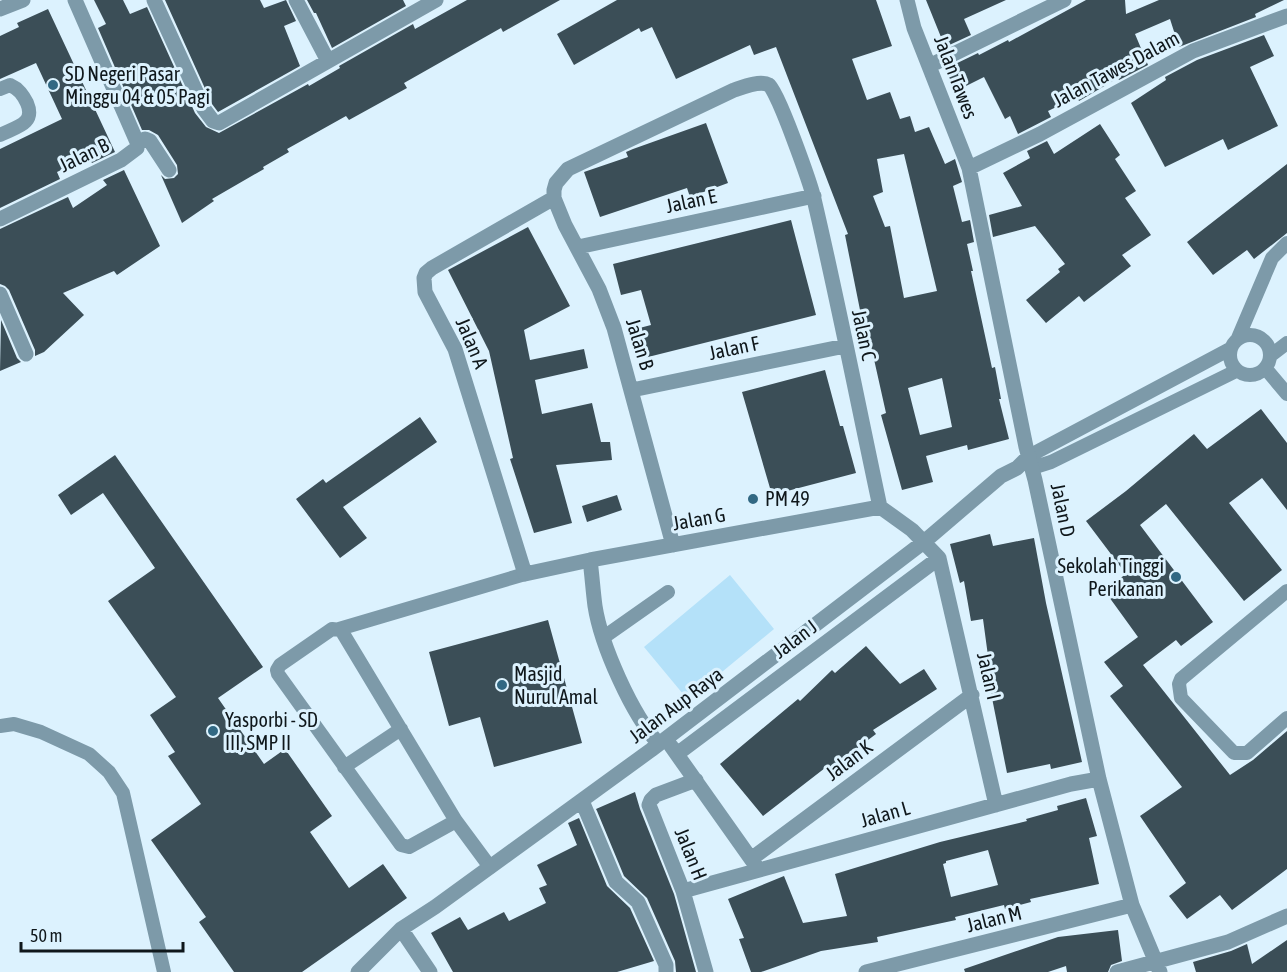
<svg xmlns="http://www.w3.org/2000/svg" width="1287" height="972" viewBox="0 0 1287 972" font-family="'Asap Condensed',sans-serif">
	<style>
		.green { fill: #b4e1f9 }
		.building { fill: #3b4e57; fill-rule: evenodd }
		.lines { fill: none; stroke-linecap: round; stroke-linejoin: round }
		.lane { stroke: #7d9aa9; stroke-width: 14 }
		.street { stroke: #7d9aa9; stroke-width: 15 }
		.poi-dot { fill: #316883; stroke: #dcf2fe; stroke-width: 2 }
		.labels { text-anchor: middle; stroke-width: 6; stroke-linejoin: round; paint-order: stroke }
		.street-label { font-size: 20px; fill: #0f171b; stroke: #dcf2fe }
		.poi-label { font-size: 20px; fill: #0f171b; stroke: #dcf2fe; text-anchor: start }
	</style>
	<rect width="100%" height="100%" fill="#dcf2fe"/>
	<path class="green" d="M730,575L774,629L688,700L644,647Z"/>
	<path class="building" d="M94,0H123L130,14L147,7L195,113L206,127L219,133L308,84L309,86L340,68L339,66L413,24L415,29L467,0H560L503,32L501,28L404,83L407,88L349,120L346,116L287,149L289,152L263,167L264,169L212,199L214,201L182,223L161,175L165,179L174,178L178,174L177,165L158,135L149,130H142L98,28L106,24Z
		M165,0H260L264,8L286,0L296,21L284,26L300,66L218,112L212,104Z
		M307,0H403L406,6L332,48L316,13H314Z
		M617,0H876L892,46L852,59L867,100L890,92L900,119L910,116L915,132L929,127L945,164L955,159L962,182L953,186L962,222L970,220L974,242L967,244L973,271H971L992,368L995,367L1001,399H999L1009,439L968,450L967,445L926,456L933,482L902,490L881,415L886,413L863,310H860L845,235L848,234L776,47L754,55L750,45L676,79L652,27L641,32L639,28L574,65L557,34ZM904,154L937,291L904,298L890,226L885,227L873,196L883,192L877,159ZM942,378L952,427L920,435L908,388Z
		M926,0H1006L964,19L971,35L945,47Z
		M1086,0H1125L1126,14L1159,0H1284L1255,14L1256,17L1179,47L1170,19L1135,34L1148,65L1119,80L1118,78L1079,101L1077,97L1048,111L1051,117L1018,134L1010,116L1005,119L984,77L956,91L945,69L978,53L979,55L1008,40L1009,42Z
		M48,9L115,152L92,163L88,157L57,172L60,179L0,208V149L62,119L36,63L0,79V36L19,27L17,23Z
		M1264,35L1274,56L1250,67L1278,126L1228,150L1223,139L1165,167L1131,103L1166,80L1165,77L1197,60Z
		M706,123L728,183L690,197L687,188L600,217L584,172L628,157L626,152L633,149Z
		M1100,124L1120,155L1115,159L1136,191L1125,198L1151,235L1122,255L1131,266L1084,302L1079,296L1046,323L1026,300L1060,272L1058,269L1065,264L1035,226L993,237L989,215L1022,206L1003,173L1030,158L1027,151L1047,141L1054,154Z
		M1287,164V233L1254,259L1247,250L1213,275L1187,242Z
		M124,170L160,246L117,275L114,271L63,293L84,315L44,352L35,356V350L9,290L5,286L0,284V229L68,197L73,208L107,185L103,180Z
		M791,220L816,315L636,360L628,331L651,325L641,290L621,295L613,264Z
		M528,227L570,306L524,330L530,360L584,349L588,368L535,380L542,414L592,403L601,442H610L612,460L556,465L572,523L534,533L510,459L513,458L489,351L448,270Z
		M1,320L17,358L21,362L0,371Z
		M825,370L840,426H843L856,473L772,495L742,392Z
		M1261,409L1287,443V510L1262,478L1229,503L1282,570L1244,601L1166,504L1140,525L1213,622L1181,646L1176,640L1143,665L1230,775L1253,760L1287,731V869L1232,910L1220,895L1187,919L1169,896L1186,883L1140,816L1182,787L1110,696L1123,686L1104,662L1138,637L1104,590L1126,574L1086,521L1126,491L1194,434L1207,449Z
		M420,417L437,442L343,507L367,538L340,558L296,499L323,479L326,483Z
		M115,455L263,667L218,698L264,764L285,749L332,816L310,832L349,888L383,864L407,898L302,972H234L199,922L206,917L151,840L201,804L168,756L175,752L150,715L176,697L108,601L155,568L103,493L71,515L58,495Z
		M617,495L622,510L587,522L582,506Z
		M990,534L993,546L1034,538L1046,603L1082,762L1051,769L1050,764L1007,773L991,693H993L983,619L971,621L964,581L960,583L950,544Z
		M548,620L582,743L494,767L480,717L449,726L429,652Z
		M866,646L900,684L924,669L937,689L873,730L876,734L827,771L825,768L763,816L720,764L798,699L800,701L832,670L835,673Z
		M635,792L640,809L674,894L696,972H676L675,961L647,898L624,876L597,811L596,809Z
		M1086,798L1097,836L1089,838L1099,884L1030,899L1031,902L1005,909L1004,905L955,917L956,920L877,937L878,942L821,951L761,972H751L739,939L744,938L728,899L784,876L803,923L847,916L835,874L940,842L1027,821L1026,819L1058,810L1057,806ZM988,850L998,885L951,897L943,864L946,863V861Z
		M579,818L607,886L630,908L654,961L617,972H453L431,933L460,917L468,930L504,912L509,921L546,903L539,888L547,885L537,865L577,845L568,823Z
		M1118,930L1122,961L1111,965L1108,972H1067L1066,966L1048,972H965L964,969L1058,937Z
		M1287,940V972H1196L1193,962L1231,951L1247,944L1252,964Z"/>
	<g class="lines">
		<path class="lane" d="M0,89L10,85C19,89 23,95 27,103C36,124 16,127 0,135
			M1230 355a20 20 0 1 1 40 0a20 20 0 1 1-40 0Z
			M1238,338L1272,258L1287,243
			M1270,356L1287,343
			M1266,369L1287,394
			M1029,456L1230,349
			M1032,468L1051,462L1236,371
			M1287,591L1181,679L1179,684L1181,698L1234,753H1247L1287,718
			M339,629L525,574
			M604,637L668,592
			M0,726L14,724L41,732L89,754L109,772L123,793L164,972
			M344,767L401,729
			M456,821L409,847L401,845L278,674L277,670L280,665L332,629L341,630L456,821L490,867"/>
		<path class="street" d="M154,0L204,109L213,121L219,123L436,0
			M296,0L328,61
			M907,0L914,28L969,168L1026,447L1035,480L1099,779L1132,905L1160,972
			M0,9L23,0
			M929,66L1064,0
			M137,142L145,139L150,141L169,170
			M969,168L1040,134L1193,51L1287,16
			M554,198L432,268L426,273L424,278L425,292L455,349L525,574L590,560L880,507
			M0,219L121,160L137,148V142L75,0
			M578,247L814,196
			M0,294L26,354
			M632,390L845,346
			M673,545L614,328L599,289L565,225L554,198V190L556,183L568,169L734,90C743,87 760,80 769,85C777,89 811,185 814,199C838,301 858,404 880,507L912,530L939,558L996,805
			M590,560C592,575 593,591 595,606C601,645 632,715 659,744
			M671,746L756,866
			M677,754L939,558
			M696,780L656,795L651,800L649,805L683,891L706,972
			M582,801L616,882L638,902L666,965V972
			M751,859L972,695
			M683,891L1071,784L1099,779
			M401,929L430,972
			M358,972L401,929L435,907L651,750L925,541L1001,476L1017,468L1029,456
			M866,972L1132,905
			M1117,972L1228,942L1287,916"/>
	</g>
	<g class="poi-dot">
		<circle cx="53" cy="85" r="6"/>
		<circle cx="753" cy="499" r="6"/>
		<circle cx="1176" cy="577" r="6"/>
		<circle cx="502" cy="685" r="6"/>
		<circle cx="213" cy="731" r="6"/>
	</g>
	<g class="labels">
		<g class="street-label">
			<text transform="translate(1116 69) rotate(-28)" y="7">Jalan Tawes Dalam</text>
			<text transform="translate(956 77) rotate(69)" y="7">Jalan Tawes</text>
			<text transform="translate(84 155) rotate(-26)" y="7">Jalan B</text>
			<text transform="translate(691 201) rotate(-12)" y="7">Jalan E</text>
			<text transform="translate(864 335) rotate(78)" y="7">Jalan C</text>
			<text transform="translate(472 343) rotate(67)" y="7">Jalan A</text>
			<text transform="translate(640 344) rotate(73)" y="7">Jalan B</text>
			<text transform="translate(734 348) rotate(-12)" y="7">Jalan F</text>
			<text transform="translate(1063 510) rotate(78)" y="7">Jalan D</text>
			<text transform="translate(699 519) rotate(-10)" y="7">Jalan G</text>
			<text transform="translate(795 639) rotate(-37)" y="7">Jalan J</text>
			<text transform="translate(989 676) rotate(77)" y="7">Jalan I</text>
			<text transform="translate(676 705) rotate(-37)" y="7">Jalan Aup Raya</text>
			<text transform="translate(849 760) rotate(-37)" y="7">Jalan K</text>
			<text transform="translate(885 814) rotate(-16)" y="7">Jalan L</text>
			<text transform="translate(691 854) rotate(68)" y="7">Jalan H</text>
			<text transform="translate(994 919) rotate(-14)" y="7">Jalan M</text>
		</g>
		<g class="poi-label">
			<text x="65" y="81">SD Negeri Pasar<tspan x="65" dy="23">Minggu 04 &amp; 05 Pagi</tspan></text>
			<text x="765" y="506">PM 49</text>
			<text x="1164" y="573" text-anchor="end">Sekolah Tinggi<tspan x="1164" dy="23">Perikanan</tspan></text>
			<text x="514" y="681">Masjid<tspan x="514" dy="23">Nurul Amal</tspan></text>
			<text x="225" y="727">Yasporbi - SD<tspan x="225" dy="23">III, SMP II</tspan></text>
		</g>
	</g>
	<path d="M21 942v9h162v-9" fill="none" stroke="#0f171b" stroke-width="3"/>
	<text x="30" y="942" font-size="18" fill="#0f171b" stroke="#dcf2fe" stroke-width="4.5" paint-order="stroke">50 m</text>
</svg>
